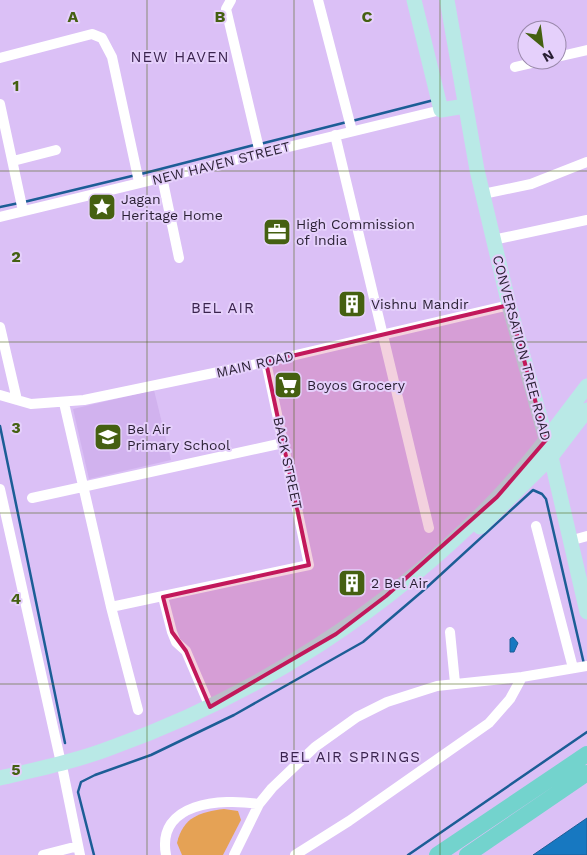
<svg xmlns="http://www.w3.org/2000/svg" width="587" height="855" viewBox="0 0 587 855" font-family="'Work Sans',sans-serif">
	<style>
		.built { fill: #d1b2ee }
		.green { fill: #e5a255 }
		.water { fill: #1778c1; stroke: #1c5d96 }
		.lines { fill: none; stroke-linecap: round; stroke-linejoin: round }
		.stream { stroke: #1c5d96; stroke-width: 2.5 }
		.street { stroke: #fff; stroke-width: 10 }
		.secondary { stroke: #b9e9e6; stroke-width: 15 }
		.primary { stroke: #73d3cd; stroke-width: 16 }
		.marked { fill: #c2185b; fill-opacity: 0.2; stroke: #c2185b; stroke-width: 4; stroke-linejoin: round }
		.grid { fill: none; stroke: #456011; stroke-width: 1; stroke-opacity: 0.55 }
		.labels { text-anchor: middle; stroke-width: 4; stroke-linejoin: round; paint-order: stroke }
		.street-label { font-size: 14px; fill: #291f33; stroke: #e5d0fb }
		.poi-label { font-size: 14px; fill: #291f33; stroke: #e5d0fb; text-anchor: start }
		.neighbourhood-label { font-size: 15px; letter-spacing: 1px; fill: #3a234e; stroke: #e5d0fb }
		.grid-label { font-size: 16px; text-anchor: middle; font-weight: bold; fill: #456011; stroke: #e5d0fb; stroke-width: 4; stroke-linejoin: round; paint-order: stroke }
	</style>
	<rect width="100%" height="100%" fill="#dbc0f6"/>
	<path class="built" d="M154,390L171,460L89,479L73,409Z"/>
	<path class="green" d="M224,809L238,811L241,820L223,855H182L177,843C183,817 200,812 224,809Z"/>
	<path class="water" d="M513,637L518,643L514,652H510V639Z
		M587,818V855H533Z"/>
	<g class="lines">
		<path class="stream" d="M352,121L434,100
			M260,144L347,122
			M141,174L254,145
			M24,202L136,175
			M0,207L19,203
			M0,426L65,743
			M94,855L78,792L81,782L95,775L151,755L234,715L363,642L425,589L533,490L542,494L546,499L584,664
			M408,855L587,732"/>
		<path class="street" d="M231,0L226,9L260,153
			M318,0L352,131
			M557,57L587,50
			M0,58L92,34L102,38L112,57L139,182
			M515,67L545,60
			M0,104L23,211
			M335,135L429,528
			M13,161L56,150
			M162,177L179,258
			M483,194L531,184L587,162
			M0,217L441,110
			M493,240L587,220
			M0,327L17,400
			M0,395L31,404L84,400L266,362L509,305
			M64,403L111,607L138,710
			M0,489L61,763
			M32,498L283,443
			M536,526L573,668
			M569,541L587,536
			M163,597L172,632L176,642L186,651L210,707
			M111,607L309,565L266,362
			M450,632L455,683
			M63,771L80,855
			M43,855L78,846
			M166,855C156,802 221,798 259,804
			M234,855L259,804L272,788L315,747L357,717L387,702L437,686L522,677L587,666
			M295,855L349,821L489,723L510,699L522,677"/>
		<path class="secondary" d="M414,0L441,110L465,106
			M447,0L477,170L509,305L551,457L587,612
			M480,527L551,457L587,410
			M0,778C38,769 77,761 113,747C258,695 390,609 497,498C530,463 558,424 587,386"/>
		<path class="primary" d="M437,855L587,754
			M467,855L587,773"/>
	</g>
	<path class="marked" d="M509,305L546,440L497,497L386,596L336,634L210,707L186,651L172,632L163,597L309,565L266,362Z"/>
	<path class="grid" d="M147,0V855M294,0V855M440,0V855M0,171H587M0,342H587M0,513H587M0,684H587"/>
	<defs>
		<symbol id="sight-square" viewBox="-11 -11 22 22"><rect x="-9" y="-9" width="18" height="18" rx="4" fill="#456011" stroke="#e5d0fb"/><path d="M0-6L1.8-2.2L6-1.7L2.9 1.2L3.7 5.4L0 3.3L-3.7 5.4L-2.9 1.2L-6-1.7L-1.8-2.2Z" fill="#fff"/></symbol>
		<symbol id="office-square" viewBox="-11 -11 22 22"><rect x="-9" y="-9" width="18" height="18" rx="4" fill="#456011" stroke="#e5d0fb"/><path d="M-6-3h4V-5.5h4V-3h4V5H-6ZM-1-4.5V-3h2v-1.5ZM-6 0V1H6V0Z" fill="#fff"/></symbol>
		<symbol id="building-square" viewBox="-11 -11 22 22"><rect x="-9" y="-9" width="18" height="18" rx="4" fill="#456011" stroke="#e5d0fb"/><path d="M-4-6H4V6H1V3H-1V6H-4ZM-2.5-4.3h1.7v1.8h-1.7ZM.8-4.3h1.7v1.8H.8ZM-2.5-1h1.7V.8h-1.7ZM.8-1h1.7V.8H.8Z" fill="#fff"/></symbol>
		<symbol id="supermarket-square" viewBox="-11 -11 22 22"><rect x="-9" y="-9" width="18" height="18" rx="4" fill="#456011" stroke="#e5d0fb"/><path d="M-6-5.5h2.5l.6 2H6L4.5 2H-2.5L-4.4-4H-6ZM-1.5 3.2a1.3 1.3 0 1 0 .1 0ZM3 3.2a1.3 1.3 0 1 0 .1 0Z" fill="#fff"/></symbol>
		<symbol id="school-square" viewBox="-11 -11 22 22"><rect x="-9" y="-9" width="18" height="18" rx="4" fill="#456011" stroke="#e5d0fb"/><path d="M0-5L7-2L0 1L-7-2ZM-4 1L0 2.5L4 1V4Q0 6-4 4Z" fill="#fff"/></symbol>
	</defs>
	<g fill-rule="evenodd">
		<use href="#sight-square" x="86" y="191" width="32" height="32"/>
		<use href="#office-square" x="261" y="216" width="32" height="32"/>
		<use href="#building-square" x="336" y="288" width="32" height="32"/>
		<use href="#supermarket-square" x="272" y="369" width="32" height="32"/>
		<use href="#school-square" x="92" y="421" width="32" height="32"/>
		<use href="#building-square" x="336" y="567" width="32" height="32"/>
	</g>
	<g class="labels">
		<g class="street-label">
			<text transform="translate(221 163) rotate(-14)" y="5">NEW HAVEN STREET</text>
			<text transform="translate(522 348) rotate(75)" y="5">CONVERSATION TREE ROAD</text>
			<text transform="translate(255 364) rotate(-13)" y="5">MAIN ROAD</text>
			<text transform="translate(288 463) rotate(78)" y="5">BACK STREET</text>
		</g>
		<g class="poi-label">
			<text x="121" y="204">Jagan<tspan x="121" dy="16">Heritage Home</tspan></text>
			<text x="296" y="229">High Commission<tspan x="296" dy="16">of India</tspan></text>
			<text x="371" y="309">Vishnu Mandir</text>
			<text x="307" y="390">Boyos Grocery</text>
			<text x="127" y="434">Bel Air<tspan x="127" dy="16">Primary School</tspan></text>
			<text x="371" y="588">2 Bel Air</text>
		</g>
		<g class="neighbourhood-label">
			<text x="180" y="62">NEW HAVEN</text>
			<text x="223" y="313">BEL AIR</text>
			<text x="350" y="762">BEL AIR SPRINGS</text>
		</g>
	</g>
	<g class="grid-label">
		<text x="73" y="22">A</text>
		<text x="220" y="22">B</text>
		<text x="367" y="22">C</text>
		<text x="16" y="91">1</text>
		<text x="16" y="262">2</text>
		<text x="16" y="433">3</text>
		<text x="16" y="604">4</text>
		<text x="16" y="775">5</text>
	</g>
	<g transform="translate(542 45) rotate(151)"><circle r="24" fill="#e5d0fb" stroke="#9a89ab"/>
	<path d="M0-4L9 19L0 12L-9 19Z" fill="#456011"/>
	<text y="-8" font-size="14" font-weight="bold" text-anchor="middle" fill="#291f33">N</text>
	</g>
</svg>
